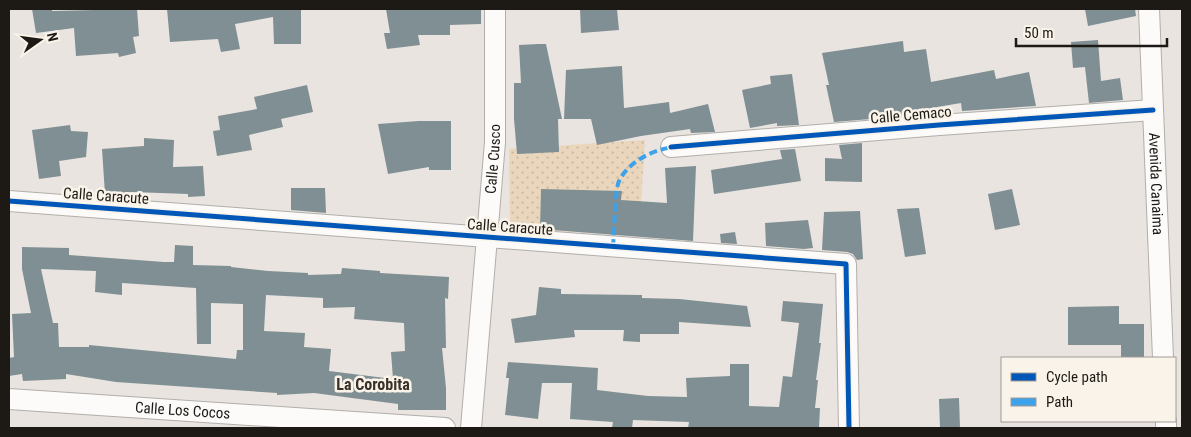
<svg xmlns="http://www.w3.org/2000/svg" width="1191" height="437" viewBox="0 0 1191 437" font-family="'Roboto Condensed',sans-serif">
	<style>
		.park { fill: url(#park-dots) }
		.building { fill: #7f8f93; fill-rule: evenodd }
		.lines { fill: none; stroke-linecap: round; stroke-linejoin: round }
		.minor-casing { stroke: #b2aeaa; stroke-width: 22 }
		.minor { stroke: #fcfbfa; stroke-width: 20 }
		.quiet { stroke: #3da2ea; stroke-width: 4; stroke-dasharray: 8 4; stroke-linecap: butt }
		.cycleway-casing { stroke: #faf3e9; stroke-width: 8 }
		.cycleway { stroke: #0057b8; stroke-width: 5 }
		.labels { text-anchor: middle; stroke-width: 5; stroke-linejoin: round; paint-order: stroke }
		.street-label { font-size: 15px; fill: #1d1a16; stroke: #faf3e9 }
		.neighbourhood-label { font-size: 16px; font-weight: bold; fill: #38322a; stroke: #faf3e9 }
	</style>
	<defs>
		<pattern id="park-dots" width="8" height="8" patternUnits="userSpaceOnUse" patternTransform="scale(1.25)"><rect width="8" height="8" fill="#ead6bc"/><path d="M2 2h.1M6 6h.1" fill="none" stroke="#c8b7a1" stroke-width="1.8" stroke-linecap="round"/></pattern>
	</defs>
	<rect width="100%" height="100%" fill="#e9e4df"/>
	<path class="park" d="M645,140L639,235L515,229L510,225L509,149Z"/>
	<path class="building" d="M32,9H52V11L137,9L139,36L133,37L136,53L119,57L118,53L76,56L74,28L36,33Z
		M167,9H301V44H274L273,17L235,24L240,49L221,52L218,39L170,42Z
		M386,9H481V24L450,25V35H418L420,45L387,49L384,33H390Z
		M580,9H617L619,30L581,33Z
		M1085,9H1135L1136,16L1088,26Z
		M1098,40L1101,81L1120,78L1123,100L1089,103L1085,67L1073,68L1071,42Z
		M903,41L904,52L926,49L931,82L994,70L996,79L1029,72L1036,106L962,111L961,103L907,112V116L834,122L826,85H829L822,53Z
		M538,44H546L562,119H558L559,152L517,154L514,119V83H521L519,45Z
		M622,66L624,108L669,102L670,113L708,104L715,132L691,133L690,129L641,136L597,145L591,119H564L566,70Z
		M792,74L799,125L777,126V123L750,128L742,90L771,84L770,76Z
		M307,85L313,112L281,119L283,127L249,135L252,150L217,156L213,131L220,130L218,116L257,109L254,97Z
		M419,121H451V170H429V167L388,174L378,124Z
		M70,125L71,131L88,132L86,157L59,161L61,176L39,179L32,130Z
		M144,138L174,140L173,167L203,166L205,196L188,197V194L133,192L105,194L102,149L144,146Z
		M862,143V182L825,181V158L842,159L839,145Z
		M795,149L801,181L714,194L711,170L782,159L780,150Z
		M696,166L693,241L540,229L541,189L622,191L621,200L667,203L665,168Z
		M291,188H325L326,213L291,210Z
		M1012,189L1020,225L995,230L988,194Z
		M919,208L926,254L905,257L897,209Z
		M860,211L863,259L857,260L853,254L847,252L822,250L824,212Z
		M808,220L813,248L804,249L766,246L765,223Z
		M735,232L737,244L721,243L720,234Z
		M175,245L193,246V265L231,266V267L268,271L308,273V275L341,274L342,268L380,271V273L449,277L448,299L445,298L446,348H442L446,388V410H398V404L314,393L277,395V393L116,382L66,374V379L23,381L22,374L9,376V358L14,357L12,314L31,313L22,269V247L69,248V255L164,262H174ZM41,269L96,271L95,292L122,295V283L196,288L197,344H211V303L243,304V350H237L236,359L89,345V347H59L58,323H53ZM266,295L323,298V308L355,307L354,319L404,323L405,351L391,352L393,379L329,371L331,349L304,347L305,333L264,331Z
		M539,287L561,289V294L642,295V298L679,299L747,306L751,327L679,322V334H640V342L623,341L624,330H574L575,337L515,343L511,319L536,315Z
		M783,301L823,304L819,343H821L816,380H818L815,408H820L819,428H688L689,422L633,420L632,428H612L613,422L570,419L572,383H542L538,419L505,415L509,378H506L508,362L598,368L597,390L648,396L687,397L686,378L730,376V364H749V406L779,407L783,376L792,377L799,323L781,321Z
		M1119,306V324H1144V358H1121V345H1068V307Z
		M959,398L960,428H940L939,399Z"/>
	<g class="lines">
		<defs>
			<g id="minor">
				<path id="s1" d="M1149,9L1163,358"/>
				<path d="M671,147L939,125L1153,110"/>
				<path d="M9,201L846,264L849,428"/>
				<path id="s2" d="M9,399L445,428"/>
				<path d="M1166,421V428"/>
				<path id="s3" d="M471,428L495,142V9"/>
			</g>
		</defs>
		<use href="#minor" class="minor-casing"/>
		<use href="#minor" class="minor"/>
		<path class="quiet" d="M613,247C614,235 615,189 619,181C629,161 654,149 675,147"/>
		<defs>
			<path id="cycleway" d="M671,147L939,125L1153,110
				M9,201L846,264L849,428"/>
		</defs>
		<use href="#cycleway" class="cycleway-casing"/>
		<use href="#cycleway" class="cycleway"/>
	</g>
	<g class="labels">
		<g class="street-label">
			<text transform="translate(911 115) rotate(-5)" y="5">Calle Cemaco</text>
			<text dy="5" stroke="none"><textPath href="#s3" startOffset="270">Calle Cusco</textPath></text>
			<text dy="5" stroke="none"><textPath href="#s1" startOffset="175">Avenida Canaima</textPath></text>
			<text transform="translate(106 196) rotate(4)" y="5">Calle Caracute</text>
			<text transform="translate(510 227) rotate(4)" y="5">Calle Caracute</text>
			<text dy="5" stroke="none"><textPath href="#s2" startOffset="174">Calle Los Cocos</textPath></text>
		</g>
		<g class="neighbourhood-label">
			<text x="373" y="390">La Corobita</text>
		</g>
	</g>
	<rect width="1191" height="437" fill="none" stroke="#1d1a16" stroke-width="20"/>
	<rect x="1001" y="357" width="175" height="65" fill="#faf3e9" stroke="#a29c95"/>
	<rect x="1011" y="373" width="25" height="8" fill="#0057b8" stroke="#a29c95"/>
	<text x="1046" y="382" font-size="15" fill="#1d1a16">Cycle path</text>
	<rect x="1011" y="398" width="25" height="8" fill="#3da2ea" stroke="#a29c95"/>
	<text x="1046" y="407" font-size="15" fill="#1d1a16">Path</text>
	<g transform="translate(40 40) rotate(76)" stroke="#faf3e9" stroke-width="4" paint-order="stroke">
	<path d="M0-4L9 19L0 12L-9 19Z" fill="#1d1a16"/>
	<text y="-8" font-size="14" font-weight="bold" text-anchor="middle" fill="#1d1a16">N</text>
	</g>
	<path d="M1016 38v8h151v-8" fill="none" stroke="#1d1a16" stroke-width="2.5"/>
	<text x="1024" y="38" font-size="15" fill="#1d1a16" stroke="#faf3e9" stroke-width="4" paint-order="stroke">50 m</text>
</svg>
